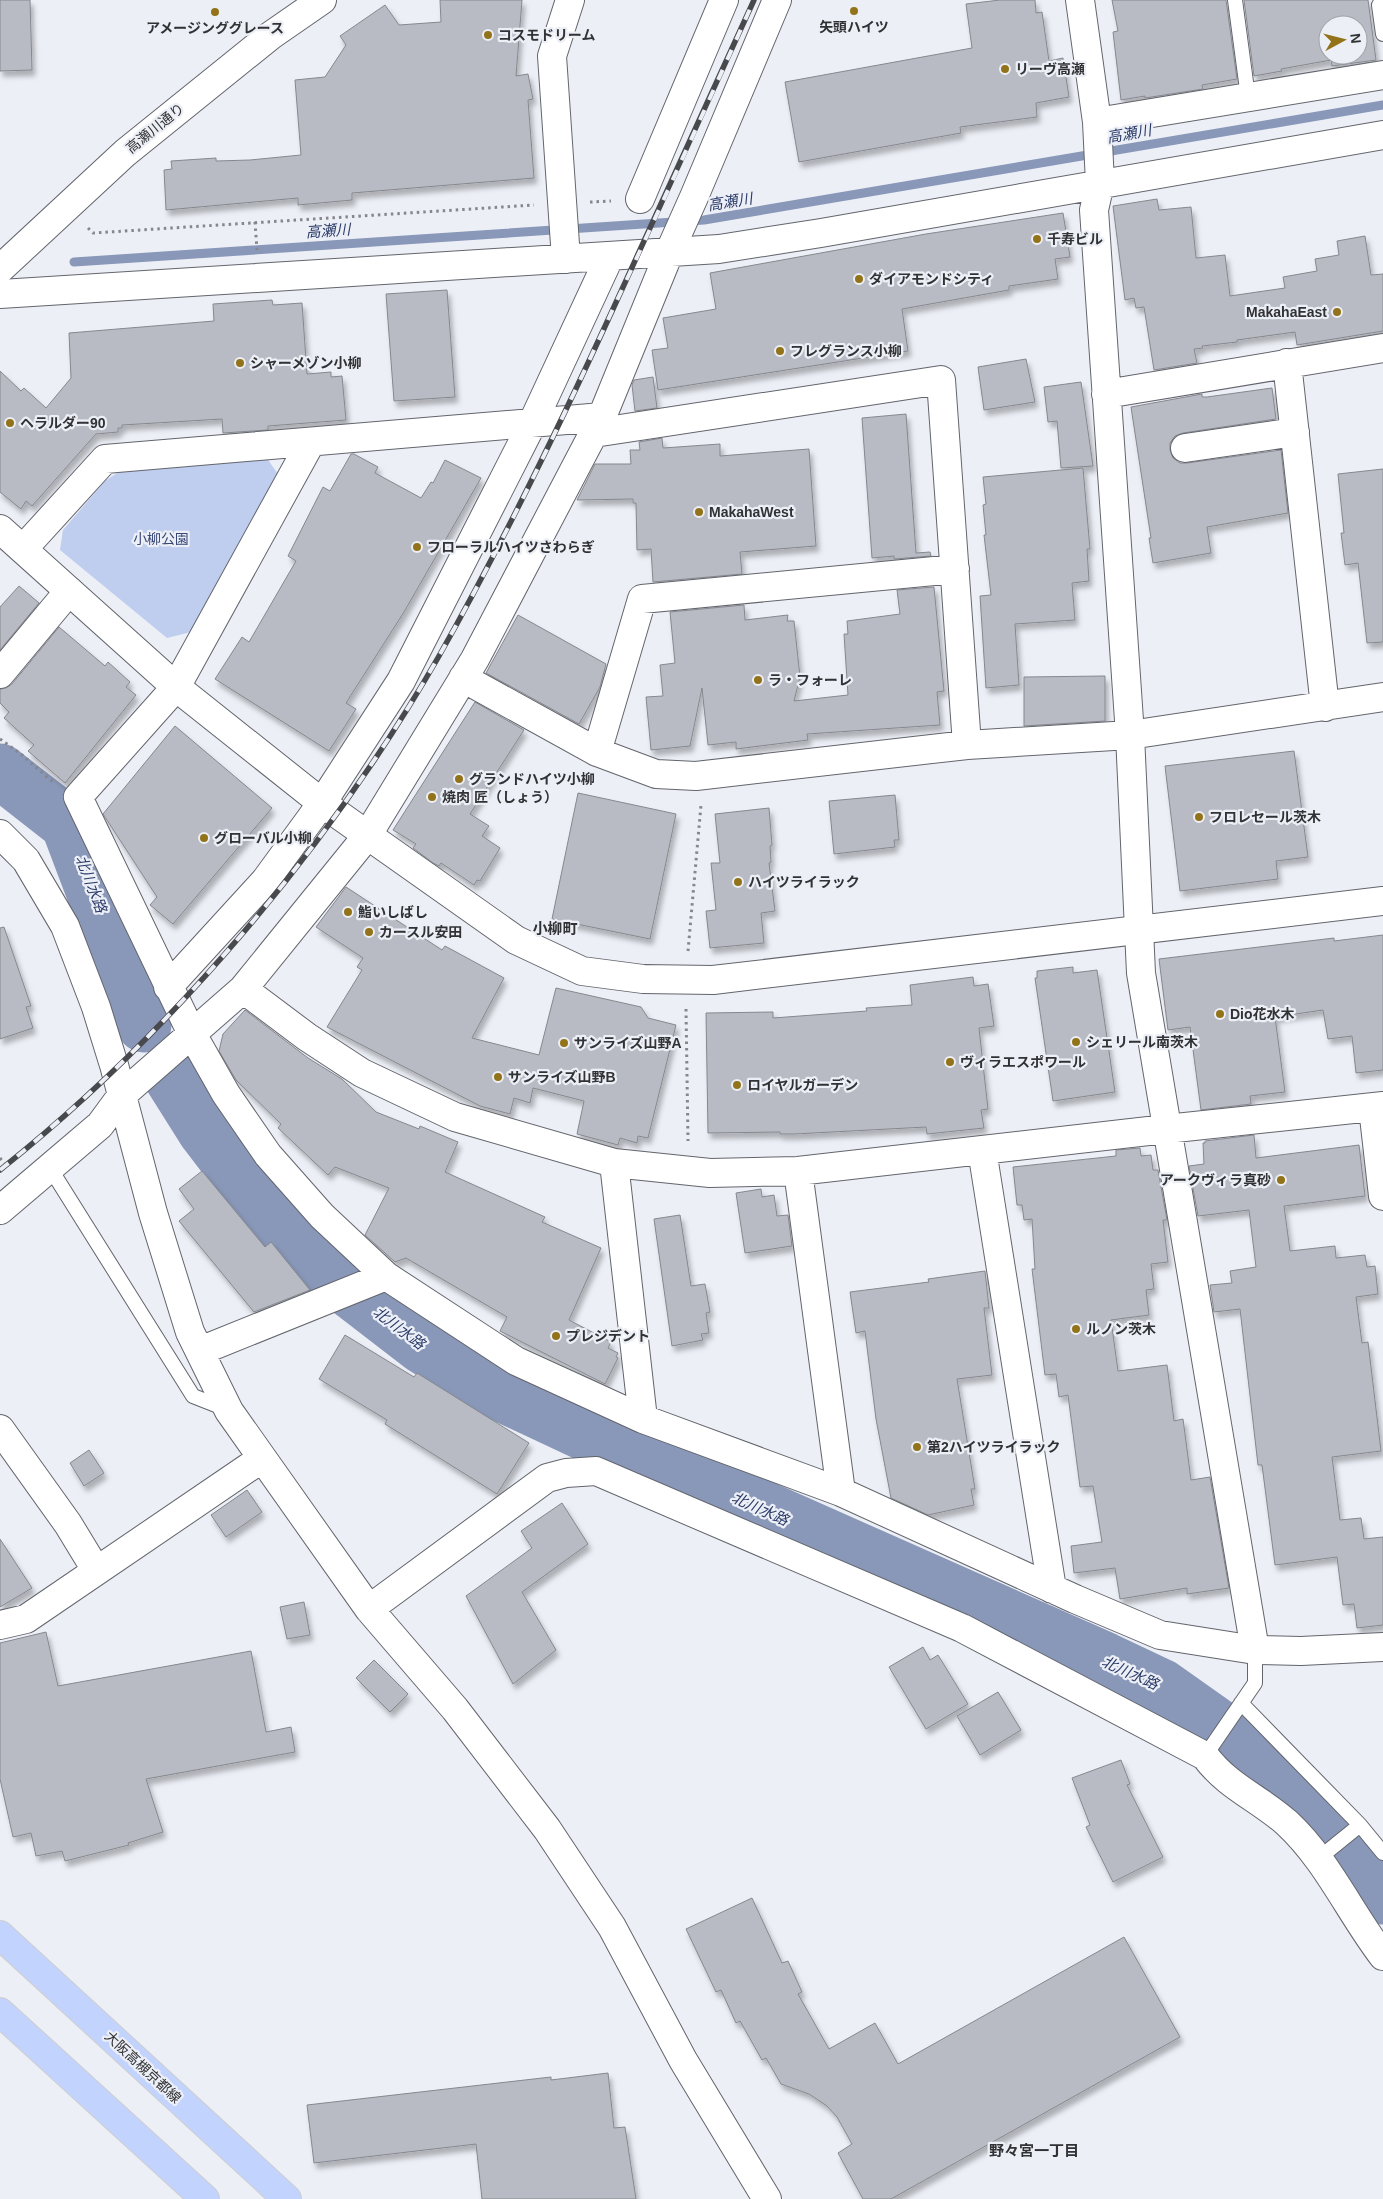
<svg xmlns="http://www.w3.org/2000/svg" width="1383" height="2199" viewBox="0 0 1383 2199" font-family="Arial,'Noto Sans JP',sans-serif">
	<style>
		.green { fill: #bfcdef }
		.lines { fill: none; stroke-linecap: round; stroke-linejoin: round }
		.stream { stroke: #8997b8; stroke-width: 9 }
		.river { stroke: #8997b8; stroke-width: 55 }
		.building { fill: #b8bbc3; stroke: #85888e; fill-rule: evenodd; filter: url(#shadow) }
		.service-casing { stroke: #62656c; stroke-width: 16 }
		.minor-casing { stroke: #62656c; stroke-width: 30 }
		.tertiary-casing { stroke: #62656c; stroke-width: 30 }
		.primary-casing { stroke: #cececf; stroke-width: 30 }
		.path { stroke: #85878c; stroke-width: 3; stroke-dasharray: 2.5 4; stroke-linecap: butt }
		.service { stroke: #fff; stroke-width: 14 }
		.minor { stroke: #fff; stroke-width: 28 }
		.tertiary { stroke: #fff; stroke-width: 28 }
		.primary { stroke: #c2d3fe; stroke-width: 28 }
		.rail-casing { stroke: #48494c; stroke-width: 5.5 }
		.rail { stroke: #eceff6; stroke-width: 4; stroke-dasharray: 11; stroke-linecap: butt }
		.poi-dot { fill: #927319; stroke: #eceff6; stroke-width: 2 }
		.labels { text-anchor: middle; stroke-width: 4.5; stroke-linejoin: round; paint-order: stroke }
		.poi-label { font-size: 14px; font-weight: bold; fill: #313235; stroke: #eceff6; text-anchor: start }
		.street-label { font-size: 14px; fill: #313235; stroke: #eceff6 }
		.park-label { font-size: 14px; fill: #374877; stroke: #eceff6 }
		.water-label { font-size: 15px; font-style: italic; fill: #2a3a68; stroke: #eceff6 }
		.neighbourhood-label { font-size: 15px; font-weight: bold; fill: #313235; stroke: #eceff6 }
	</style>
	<defs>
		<filter id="shadow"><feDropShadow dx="3" dy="5.5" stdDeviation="2.5" flood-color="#0004"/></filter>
	</defs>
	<rect width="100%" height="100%" fill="#eceff6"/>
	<path class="green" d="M266,457L280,477L191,632L167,638L60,550L63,530L105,481L120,471Z"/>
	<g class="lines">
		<path class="stream" d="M74,262L704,220L1383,105"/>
		<path class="river" d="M0,771L68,824L144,1025
			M171,1077L205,1131L247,1186L290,1235L339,1282L422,1346L497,1392L591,1436L689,1475L1106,1660L1161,1686L1236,1739L1334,1833L1383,1897"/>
	</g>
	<path class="building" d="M0,0H30L32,70L0,71Z
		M440,0H522L516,76L528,74L533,99L528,100L534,178L352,193V200L298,205V198L166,210L164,170L172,169L171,161L216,158V161L250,160L301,155L295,80L325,77L346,45L340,36L385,5L399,25L441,22Z
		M1000,0H1035L1036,13L1042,12L1049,61L1063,58L1069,97L1036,103L1037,117L960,127L961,133L799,162L785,82L972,48L966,4Z
		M1112,0H1226L1237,79L1202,85L1203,89L1145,98V96L1121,100L1113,32L1118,31Z
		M1244,0H1368L1376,60L1332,66L1331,60L1281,69L1282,71L1254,76ZM1328,25H1358V55H1328Z
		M1157,199L1159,210L1191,207L1196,258L1225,255L1230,296L1285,288L1283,277L1317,271L1315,259L1339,255L1337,241L1365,236L1371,275L1383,274V331L1297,345L1295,332L1237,340V342L1202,346L1203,348L1194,349L1197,363L1154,370L1144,307L1136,308L1134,298L1125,300L1113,206Z
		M1063,213L1070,257L1055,259L1058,279L1009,286V290L902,309L908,351L658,390L652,350L668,348L663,318L716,309L710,273L926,234Z
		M447,290L455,397L394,401L386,294Z
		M272,300L273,305L302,303L307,374L331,372V377L342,376L346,420L268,426V430L223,433L222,419L122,425V428H118V432L96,434L32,506L26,501L21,509L0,492V371L21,391L24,388L46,408L71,378L69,333L214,321L213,304Z
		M1026,359L1035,402L984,410L978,367Z
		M653,377L657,408L635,411L632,385L634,380Z
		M1081,382L1093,466L1061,468L1057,421L1048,422L1044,387Z
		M1272,388L1276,419L1183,433L1175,436L1170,443V450L1173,458L1180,463H1187L1281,450L1288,513L1207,527L1211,553L1153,563L1149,538H1151L1131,407L1202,394V397H1207Z
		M906,414L916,553L930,552L931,556L894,559V556L872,558L862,418Z
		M662,438L663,448L720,444V456L809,449L816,546L740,552L742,574L653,582L651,549L637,550L636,503H633V499L577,500L595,464H631L630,450H640L639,442Z
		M351,454H354L378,467L375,473L421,498L431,482L433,483L445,460L481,478L404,612L346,703L356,709L329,751L215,679L242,637L249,642L296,561L288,556L323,487L330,491Z
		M1083,468L1090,549H1087L1089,581L1072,583L1075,620L1015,624L1019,685L986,688L980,596L991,595L984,535H986L983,505L986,504L983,477Z
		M1383,469V642L1367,643L1358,563L1345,565L1341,533H1344L1338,474Z
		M19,586L39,603L0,650V607Z
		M934,587L944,691L937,692L940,725L807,734L808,740L736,749V742L708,745L702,688L690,746L651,750L646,697L663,696L660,665L675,663L670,612L744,605L745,620L788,615L787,621H794L800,677L794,701L848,695L844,634H848L847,621L900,614L897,590Z
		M518,615L606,664L600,687L579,724L486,673Z
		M59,627L105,666L108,662L130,682L126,687L136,695L65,783L28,751L34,745L4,718L9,712L0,703V689L6,688L12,684Z
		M1105,676V721L1024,726V677Z
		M475,702L524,730L470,814L489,826L482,836L500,848L480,881L477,880L474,885L441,863L439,866L433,863L413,848L416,844L393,830Z
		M175,726L272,808L173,924L150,905L157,897L103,814Z
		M1294,751L1308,857L1276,861L1278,879L1180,891L1165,766Z
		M578,793L676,814L650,939L552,919Z
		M895,795L899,840H894L895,847L834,854L829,801Z
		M769,808L772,845L770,846L771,862L769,863L775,911L761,913L764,943L710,948L706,911L716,910L711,863H720L715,814Z
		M346,887L442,950L445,946L504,978L472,1038L539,1055L556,988L641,1007L648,1018L676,1025L648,1138L638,1136L637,1143L620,1138L618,1145L577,1134L584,1101L533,1088L530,1103L514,1098L510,1114L480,1106L327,1027L362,970L357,967L363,958L316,927Z
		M4,927L31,1006L26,1007L33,1028L0,1039V928Z
		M1383,935V1070L1356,1073L1352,1036L1328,1039L1323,1010L1275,1017L1285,1092L1250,1096L1251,1104L1201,1110L1190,1027L1168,1030L1159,959L1334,938V941Z
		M1073,967V973L1097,970L1115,1092L1053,1101L1035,978H1037V971Z
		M973,977L974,986L988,984L994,1026L979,1028L988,1109L981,1110L984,1128L927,1134L926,1127L794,1134H780V1132L708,1133L706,1013L773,1012V1018L867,1011L866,1008L912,1005L910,985Z
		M245,1010L308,1058L342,1079L376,1112L419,1129L420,1126L458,1142L445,1172L545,1217L542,1222L601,1248L569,1320L611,1342L608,1348L618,1353L616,1357L618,1358L605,1384L500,1331L507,1317L406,1258L395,1262L365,1235L389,1188L335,1167L328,1175L278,1128L281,1124L236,1080L219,1051L223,1034Z
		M1254,1135L1256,1158L1359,1145L1365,1196L1284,1206L1290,1251L1335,1246L1336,1258L1365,1255L1367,1267L1375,1266L1378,1294L1356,1297L1362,1343L1368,1342L1381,1451L1332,1457L1340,1520L1361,1518L1364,1539L1383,1537V1625L1357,1628L1354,1604L1343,1605L1337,1557L1275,1565L1262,1465H1258L1240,1309L1214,1312L1210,1285L1232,1283L1230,1271L1256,1267L1249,1210L1198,1216L1189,1166L1204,1164L1203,1143H1205V1141Z
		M1140,1148L1141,1156L1151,1155L1153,1170H1158L1167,1220H1163L1168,1262L1151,1264L1154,1289L1146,1290L1149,1315L1111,1320L1118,1371L1167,1365L1174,1421L1183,1419L1191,1480L1210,1477L1229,1588L1187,1594V1588L1120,1599L1115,1568L1074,1573L1071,1546L1102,1542L1093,1486L1080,1487L1068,1395L1059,1397L1056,1374L1045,1375L1032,1269H1035L1032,1219L1024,1220L1022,1205H1017L1013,1167L1116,1156V1150Z
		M202,1171L265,1247L271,1242L310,1290L254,1312L179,1221L194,1209L179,1189Z
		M761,1189L762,1197L774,1195L777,1216L788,1215L792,1246L745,1253L736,1193Z
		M680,1215L691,1286L705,1284L710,1312L706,1313L709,1333L701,1334L703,1340L672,1346L654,1219Z
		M985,1271L989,1308H984L992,1375L957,1379L975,1489H971L974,1505L928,1515L891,1498L876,1419L865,1331L856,1333L850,1292L929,1282L928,1279Z
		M345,1335L414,1377L417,1373L529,1443L497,1494L385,1424L387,1420L319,1379Z
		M89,1450L104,1473L84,1486L70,1463Z
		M247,1490L262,1512L226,1537L211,1515Z
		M562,1503L588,1544L522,1592L556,1650L513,1684L466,1596L532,1548L521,1531Z
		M0,1539L32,1588L0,1607Z
		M304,1602L310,1635L287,1639L280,1607Z
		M46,1632L58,1686L251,1651L266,1732L291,1727L295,1752L146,1779L163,1832L128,1843L129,1845L65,1861L62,1851L36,1856L31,1833L13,1837L0,1779V1643Z
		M923,1647L930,1660L938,1655L968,1704L926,1729L889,1667Z
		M374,1660L408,1694L390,1712L356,1678Z
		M998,1692L1021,1730L980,1755L957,1716Z
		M1121,1760L1130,1784L1127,1785L1163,1857L1113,1882L1086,1827L1090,1825L1072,1778Z
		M752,1898L782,1963L788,1961L802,1992L798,1994L829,2049L875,2023L898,2064L1124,1937L1180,2037L891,2199H863L838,2153L852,2144L837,2117L827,2106L809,2094L781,2084L766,2058L762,2060L740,2021L736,2023L721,1990L716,1992L686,1929Z
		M608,2073L614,2128L625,2127L636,2199H482L476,2144L314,2163L307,2105L551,2077V2080Z"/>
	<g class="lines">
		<defs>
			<path id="service" d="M1235,0L1248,97
				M1379,5L1383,34
				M50,1168L193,1396L226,1409
				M1241,1703L1360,1825L1383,1853
				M1205,1756L1255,1683V1650
				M1318,1859L1360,1825"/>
			<path id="minor" d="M1080,0L1097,122L1100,183L1094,210L1130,735L1141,973L1255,1650
				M1097,122L1383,75
				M640,199L724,0
				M566,259L552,56L570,0
				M0,294L719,249L821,233L1383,135
				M1287,363L1325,707
				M1106,394L1383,348
				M594,433L941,380L967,745
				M311,442L176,687L78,797L192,1034L226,1094L268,1155L322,1216L386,1276L516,1361L643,1419L841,1492L1075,1599L1160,1635L1255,1650L1301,1651L1383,1647
				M1185,448L1295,432
				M23,549L105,459L602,417
				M0,674L69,591
				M463,678L597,752L656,774L696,776L967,745L1130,735L1383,697
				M597,752L642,599L955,569
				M0,834L26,860L65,926L96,1007L114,1065L153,1213L190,1332L229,1411L369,1609L455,1709L547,1829L612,1927L683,2060L767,2199
				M168,987L265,881L322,803L401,681L532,424L610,256
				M243,989L307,1037L362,1073L455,1117L614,1163L710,1173L798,1171L1166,1129L1383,1106
				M1373,1108L1383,1196
				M982,1150L1052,1589
				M614,1163L643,1419
				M798,1171L841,1492
				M0,1210L100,1125L122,1095L243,989L367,836L475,659L602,417L669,253L694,197L777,0
				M200,1351L386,1276
				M0,1429L68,1524L96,1570
				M369,1609L547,1478L566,1473L596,1471L962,1628L1205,1756C1228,1787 1259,1798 1287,1823C1327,1860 1350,1913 1383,1956
				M0,1625L26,1619L261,1459"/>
			<path id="tertiary" d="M0,269L125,153L270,36L322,0
				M0,529L176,687L322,803L516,940L582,971L643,979L713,980L1383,901"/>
			<path id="primary" d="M0,1935L287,2199
				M0,2012L205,2199"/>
		</defs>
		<use href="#service" class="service-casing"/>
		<use href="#minor" class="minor-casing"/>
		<use href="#tertiary" class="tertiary-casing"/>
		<use href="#primary" class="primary-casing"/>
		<path class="path" d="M590,202L611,201
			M255,222L257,250
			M88,228L93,233L534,205
			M0,739L22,755L54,783
			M688,951L701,805
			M686,1009L688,1141
			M0,1158L7,1167"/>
		<use href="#service" class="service"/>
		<use href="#minor" class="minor"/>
		<use href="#tertiary" class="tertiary"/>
		<use href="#primary" class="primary"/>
		<defs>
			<path id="rail" d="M0,1170C170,1035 331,845 439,656C503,543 559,427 613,309C661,206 708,103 754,0"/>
		</defs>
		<use href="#rail" class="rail-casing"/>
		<use href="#rail" class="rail"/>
	</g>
	<g class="poi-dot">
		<circle cx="854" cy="11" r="5"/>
		<circle cx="215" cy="12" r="5"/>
		<circle cx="488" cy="35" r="5"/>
		<circle cx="1005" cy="69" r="5"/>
		<circle cx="1037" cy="239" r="5"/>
		<circle cx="859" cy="279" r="5"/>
		<circle cx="1337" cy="312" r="5"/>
		<circle cx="780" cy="351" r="5"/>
		<circle cx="240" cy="363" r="5"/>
		<circle cx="10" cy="423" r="5"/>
		<circle cx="699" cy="512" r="5"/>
		<circle cx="417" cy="547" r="5"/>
		<circle cx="758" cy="680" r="5"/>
		<circle cx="459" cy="779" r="5"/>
		<circle cx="432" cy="797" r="5"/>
		<circle cx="1199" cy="817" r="5"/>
		<circle cx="204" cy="838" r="5"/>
		<circle cx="738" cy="882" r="5"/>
		<circle cx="348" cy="912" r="5"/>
		<circle cx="369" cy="932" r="5"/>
		<circle cx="1220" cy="1014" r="5"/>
		<circle cx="1076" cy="1042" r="5"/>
		<circle cx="564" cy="1043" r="5"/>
		<circle cx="950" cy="1062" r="5"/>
		<circle cx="498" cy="1077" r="5"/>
		<circle cx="737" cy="1085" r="5"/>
		<circle cx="1281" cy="1180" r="5"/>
		<circle cx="1076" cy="1329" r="5"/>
		<circle cx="556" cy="1336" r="5"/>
		<circle cx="917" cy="1447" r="5"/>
	</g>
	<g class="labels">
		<g class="poi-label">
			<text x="854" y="32" text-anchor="middle">矢頭ハイツ</text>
			<text x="215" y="33" text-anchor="middle">アメージンググレース</text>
			<text x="498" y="40">コスモドリーム</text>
			<text x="1015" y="74">リーヴ高瀬</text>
			<text x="1047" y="244">千寿ビル</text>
			<text x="869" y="284">ダイアモンドシティ</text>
			<text x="1327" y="317" text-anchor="end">MakahaEast</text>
			<text x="790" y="356">フレグランス小柳</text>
			<text x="250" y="368">シャーメゾン小柳</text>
			<text x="20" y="428">ヘラルダー90</text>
			<text x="709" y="517">MakahaWest</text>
			<text x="427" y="552">フローラルハイツさわらぎ</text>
			<text x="768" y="685">ラ・フォーレ</text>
			<text x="469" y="784">グランドハイツ小柳</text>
			<text x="442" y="802">焼肉 匠（しょう）</text>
			<text x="1209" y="822">フロレセール茨木</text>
			<text x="214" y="843">グローバル小柳</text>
			<text x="748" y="887">ハイツライラック</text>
			<text x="358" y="917">鮨いしばし</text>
			<text x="379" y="937">カースル安田</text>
			<text x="1230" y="1019">Dio花水木</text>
			<text x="1086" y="1047">シェリール南茨木</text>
			<text x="574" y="1048">サンライズ山野A</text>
			<text x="960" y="1067">ヴィラエスポワール</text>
			<text x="508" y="1082">サンライズ山野B</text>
			<text x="747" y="1090">ロイヤルガーデン</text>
			<text x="1271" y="1185" text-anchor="end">アークヴィラ真砂</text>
			<text x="1086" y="1334">ルノン茨木</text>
			<text x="566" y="1341">プレジデント</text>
			<text x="927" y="1452">第2ハイツライラック</text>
		</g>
		<g class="street-label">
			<text transform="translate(155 128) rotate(-39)" y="5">高瀬川通り</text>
			<text transform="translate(143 2067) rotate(43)" y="5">大阪高槻京都線</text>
		</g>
		<g class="park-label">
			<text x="161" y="544">小柳公園</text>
		</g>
		<g class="water-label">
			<text transform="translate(1129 134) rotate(-10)" y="5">高瀬川</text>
			<text transform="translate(730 202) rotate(-9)" y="5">高瀬川</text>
			<text transform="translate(328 231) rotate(-4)" y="5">高瀬川</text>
			<text transform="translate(91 884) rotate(69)" y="5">北川水路</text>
			<text transform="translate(399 1328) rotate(37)" y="5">北川水路</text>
			<text transform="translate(760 1509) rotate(24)" y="5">北川水路</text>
			<text transform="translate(1130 1673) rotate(24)" y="5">北川水路</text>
		</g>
		<g class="neighbourhood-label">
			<text x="555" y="934">小柳町</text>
			<text x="1034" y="2156">野々宮一丁目</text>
		</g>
	</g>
	<g transform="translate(1343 40) rotate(83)"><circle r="24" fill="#eceff6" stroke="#a1a3a9"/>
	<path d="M0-4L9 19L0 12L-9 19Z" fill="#927319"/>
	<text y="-8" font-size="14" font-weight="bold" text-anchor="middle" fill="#313235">N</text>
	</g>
</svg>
